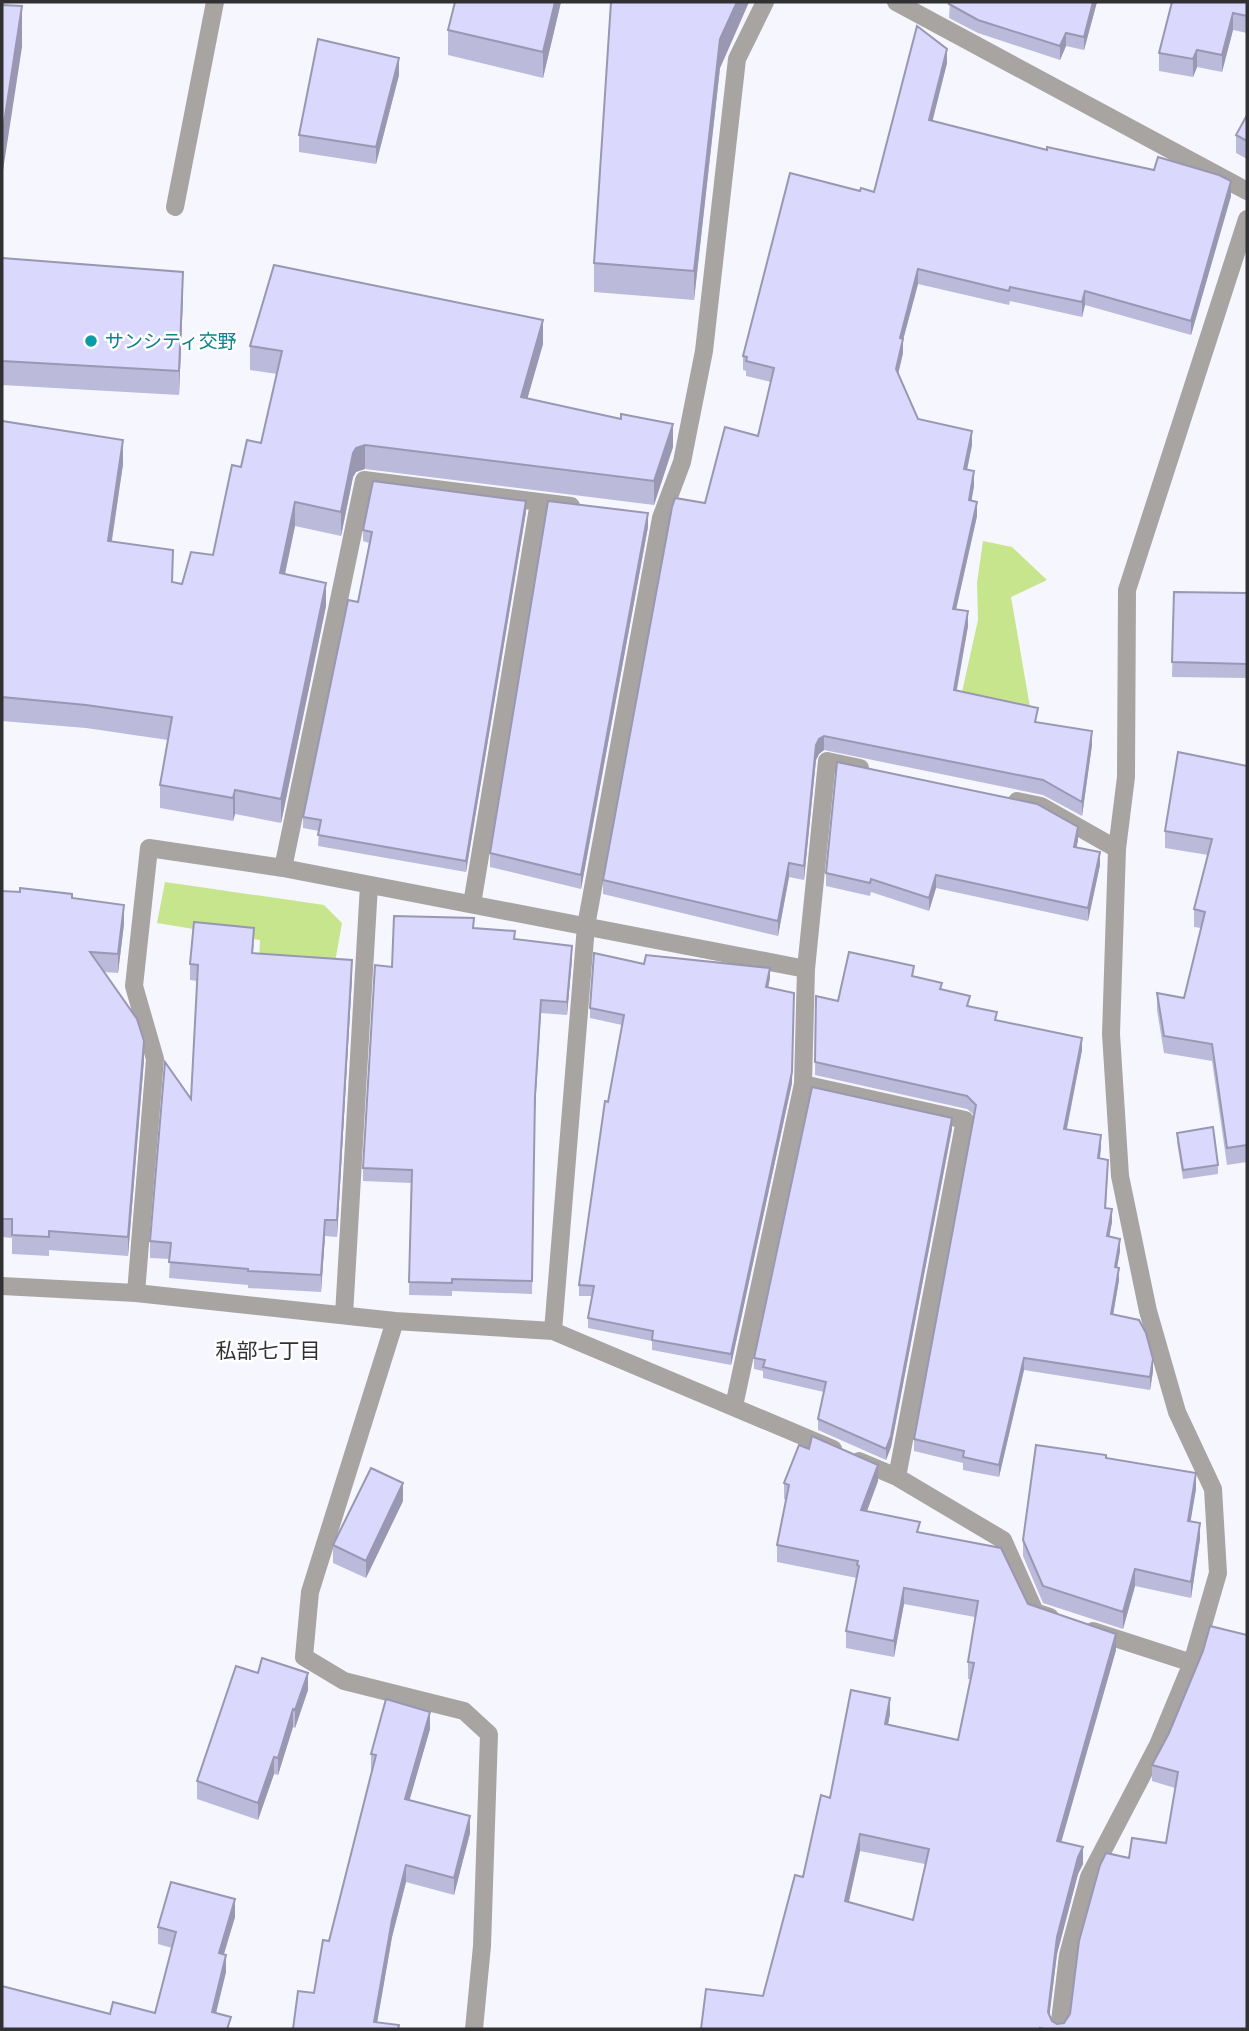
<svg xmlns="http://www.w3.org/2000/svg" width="1249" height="2031" viewBox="0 0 1249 2031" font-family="'DM Sans','Noto Sans JP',sans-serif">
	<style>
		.green { fill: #c6e58c }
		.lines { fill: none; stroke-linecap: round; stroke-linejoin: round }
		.minor { stroke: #a8a4a2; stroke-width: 18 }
		.tertiary { stroke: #a8a4a2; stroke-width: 18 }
		.wall { fill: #bbbada; fill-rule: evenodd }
		.shaded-wall { fill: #9997b1 }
		.building { fill: #dad8fd; stroke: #9997b1; stroke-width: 2; fill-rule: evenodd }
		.culture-dot { fill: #0f9aa8; stroke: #fff; stroke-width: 2.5 }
		.labels { text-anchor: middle; stroke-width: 5; stroke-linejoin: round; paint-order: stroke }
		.culture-label { font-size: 19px; fill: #0d838f; stroke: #fff; text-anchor: start }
		.neighbourhood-label { font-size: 21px; fill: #313134; stroke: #fff }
	</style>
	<rect width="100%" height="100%" fill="#f6f6ff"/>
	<path class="green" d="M983,541L1012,547L1047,580L1011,597L1031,713L960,701L978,620L977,583Z
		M165,882L324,905L342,923L334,968L259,962L260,940L157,923Z"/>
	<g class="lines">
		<path class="minor" d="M765,2L737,59L704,351L682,462L661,518L586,926L553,1331L833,1449
			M175,207L215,2
			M1017,801L1041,806L1117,849
			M283,868L364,480L571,506
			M472,904L539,502
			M803,1084L965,1120L897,1477
			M2,1286L136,1293L395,1321
			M136,1293L155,1059L134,986L149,848L283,868L806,969
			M344,1315L369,885
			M734,1406L803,1084L806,969L827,761L860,768
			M859,1461L897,1477L1003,1540L1035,1612L1050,1617
			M1192,1663L1218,1573L1213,1489L1177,1412L1148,1311L1120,1176L1111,1034L1117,849L1126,777L1127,590L1247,219
			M474,2029L482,1946L489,1734L464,1711L344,1681L304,1657L310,1592L395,1321L553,1331
			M1059,2029L1068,1955L1089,1877L1158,1745L1192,1663L1093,1631"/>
		<path class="tertiary" d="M896,2L1247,191"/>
	</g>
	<path class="wall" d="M561,2L543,78L448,55V30Z
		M611,2H749L720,68L694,300L594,292V263Z
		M950,2H1097L1084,50L1066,46L1060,60L978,33L949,18Z
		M1247,2V33L1233,30L1222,72L1197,67L1193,77L1159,71V53Z
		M947,63L932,121L1231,196L1191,335L1085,305L1082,317L1010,301L1009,305L918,284L903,340V353L898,374L918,419L972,445L967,470L974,486L971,501L977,516L956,609L968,626L957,690L1092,745L1082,816L1043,795L824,750L819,754L816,760L804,880L789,877L778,936L603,894V880L705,503L758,436L771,382L746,376V371L743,370V356L860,191L874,192Z
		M399,75L376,164L299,152V135Z
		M1247,115V159L1236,153V135Z
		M2,258L183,296L179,395L2,385Z
		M543,344L527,399L673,447L654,505L365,469L356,472L353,477L341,536L295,526L285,574L326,606L281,823L235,814L233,821L160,808V785L168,740L86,728L2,721V421L123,464L112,541L173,582L182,584L213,555L241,467L261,443L277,374L250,370V346Z
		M526,512L466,872L318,846L319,831L303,828V817L358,602L369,543L363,541V530Z
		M648,527L581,889L490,867V853Z
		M1174,592L1247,593V678L1172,677Z
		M1247,766V1162L1227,1165L1212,1061L1164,1053L1157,1010V993L1184,998L1201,928L1194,927V909L1208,855L1165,848V831Z
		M1078,840L1076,848L1100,865L1088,921L936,888L929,911L871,892L870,896L826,886V873Z
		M2,891L72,898L124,924L118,973L104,972L144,1060L128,1256L49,1250V1256L12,1254V1238L2,1237Z
		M474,928L515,939L572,959L567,1015L541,1013L535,1109L532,1294L452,1291V1296L409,1295L411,1183L363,1181V1168L392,967Z
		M254,944L253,953L352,977L337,1237L325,1236L321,1292L248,1288V1285L169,1278L170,1259L150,1258V1241L191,1099L197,981L190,980V964Z
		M644,964L770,978L768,988L792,1083L731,1365L652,1350V1341L588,1328V1318L592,1296H579V1285L622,1025L590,1018V1008Z
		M914,977L942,989L970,1006L997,1021L1082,1050L1067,1129L1101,1148L1100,1158L1108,1172L1106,1208L1112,1222L1109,1237L1120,1251L1117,1267L1119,1280L1113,1315L1153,1371L1150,1390L1024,1370L999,1477L963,1470V1463L914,1451V1439L974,1115L967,1109L815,1075L816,996L838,1001Z
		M952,1129L891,1447L886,1460L818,1430V1419L824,1392L763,1378V1371L754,1369V1358Z
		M1177,1133L1218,1165V1174L1183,1179L1177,1142Z
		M1106,1458L1196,1489L1190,1521L1200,1539L1191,1598L1135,1586L1123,1629L1043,1603L1023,1556V1540Z
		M878,1481L867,1511L920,1533L1028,1604L1116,1650L1061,1842L1083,1864L1078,1874L1057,1954L1049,2015L1052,2021L1057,2024L1064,2023L1070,2014L1129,1858L1166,1843L1175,1788L1152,1781V1765L1247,1635V2029H701L763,1996L830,1798L890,1714L888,1724L958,1740L970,1679H968V1662L975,1617L904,1604L894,1657L846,1648V1631L857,1578L777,1562V1545L786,1500L784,1499V1483ZM860,1851L925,1864L913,1920L849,1902Z
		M403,1501L366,1578L333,1563V1545Z
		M308,1690L295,1728L293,1727L278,1775L274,1774L258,1820L197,1799V1781Z
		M430,1729L409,1800L470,1833L454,1895L406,1882L392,1937L377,2022L399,2029H293L314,1993L329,1941L372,1771H371V1754Z
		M235,1917L224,1954L226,1972L216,2013L231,2029L110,2014L155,2013L172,1948L158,1944V1927Z"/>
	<path class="shaded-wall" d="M555,2H561L543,78V52Z
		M737,2H749L720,68L694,300V271L720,39Z
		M1093,2H1097L1084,50V37Z
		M22,6V47L2,177V136Z
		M1233,13V30L1222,72V55Z
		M1066,33V46L1060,60V46Z
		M947,49V63L929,135V120Z
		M1197,50V67L1193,77V59Z
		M399,58V75L376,164V147Z
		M1231,181V196L1191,335V321Z
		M918,269V284L903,340V353L896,383V369L900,338Z
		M183,272V296L179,395V371Z
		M1085,291V305L1082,317V302Z
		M543,320V344L521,421V397Z
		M673,424V447L654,505V481Z
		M972,431V445L964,484V469Z
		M123,440V464L108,565V541Z
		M365,445V469L356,472L353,477L341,536V512L353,453L356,448Z
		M974,471V486L969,515V500Z
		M526,501V512L466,872V861Z
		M295,502V526L280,597V573Z
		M977,502V516L953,623V609Z
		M648,513V527L581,889V875Z
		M326,583V606L281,823V799Z
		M968,611V626L954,704V690Z
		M1092,731V745L1082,816V802Z
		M824,736V750L819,754L816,760L804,880V866L816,745L819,739Z
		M235,790V814L233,821V798Z
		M1078,827V840L1074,860V847Z
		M1100,852V865L1088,921V908Z
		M789,863V877L778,936V921Z
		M936,875V888L929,911V898Z
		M124,905V924L118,973V954Z
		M572,946V959L567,1015V1002Z
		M352,960V977L337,1237V1220Z
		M770,968V978L766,998V987Z
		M794,993L792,1083L731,1365V1354Z
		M541,1000L535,1109L532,1294L535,1096Z
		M1082,1038V1050L1064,1142V1129Z
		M144,1041V1060L128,1256V1237Z
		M952,1118V1129L891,1447L886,1460V1449Z
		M1101,1135V1148L1098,1170V1158Z
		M1112,1209V1222L1107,1249V1236Z
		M325,1220V1236L321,1292V1275Z
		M1120,1239V1251L1115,1279V1267Z
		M1119,1268V1280L1111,1327V1314Z
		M1024,1358V1370L999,1477V1465Z
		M1153,1359V1371L1150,1390V1377Z
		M878,1465V1481L861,1527V1510Z
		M1196,1473V1489L1188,1537V1521Z
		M403,1483V1501L366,1578V1561Z
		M1200,1523V1539L1191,1598V1582Z
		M1135,1569V1586L1123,1629V1612Z
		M904,1588V1604L894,1657V1641Z
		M1116,1634V1650L1057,1857V1841Z
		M308,1673V1690L295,1728V1710Z
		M890,1698V1714L885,1740V1724Z
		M293,1709V1727L278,1775V1758Z
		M430,1712V1729L405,1816V1799Z
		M274,1757V1774L258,1820V1803Z
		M470,1816V1833L454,1895V1878Z
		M860,1834V1851L845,1918V1901Z
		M1083,1847V1864L1078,1874L1057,1954L1048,2028V2012L1057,1937L1078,1857Z
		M406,1865V1882L392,1937L376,2029L374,2022L392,1920Z
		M235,1899V1917L219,1970V1953Z
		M226,1955V1972L212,2029V2012Z"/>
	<path class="building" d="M455,2H555L543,52L448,30Z
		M611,2H737L720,39L694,271L594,263Z
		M950,2H1093L1084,37L1066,33L1060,46L978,20L949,4Z
		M1172,2H1247V16L1233,13L1222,55L1197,50L1193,59L1159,53Z
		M2,5L22,6L2,136Z
		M917,26L947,49L929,120L1047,150V147L1154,170L1158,157L1219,175L1231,181L1191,321L1085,291L1082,302L1010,287L1009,291L918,269L900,338L903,339L896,369L918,419L972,431L964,469L974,471L969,500L977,502L953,609L968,611L954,690L1038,708L1035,722L1092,731L1082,802L1043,780L824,736L819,739L816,745L804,866L789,863L778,921L603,880L672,507L675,498L705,503L725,427L758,436L774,368L746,361L747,357L743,356L790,173L860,191L861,188L874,192Z
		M318,39L399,58L376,147L299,135Z
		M1247,115V141L1236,135Z
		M2,258L183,272L179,371L2,361Z
		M274,265L543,320L521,397L621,419V414L673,424L654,481L365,445L356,448L353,453L341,512L295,502L280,573L326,583L281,799L235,790L233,798L160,785L172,717L86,705L2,697V421L123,440L108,541L173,550L172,582L182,584L191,552L213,555L232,465L241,467L247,440L261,443L282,351L250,346Z
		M373,481L526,501L466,861L318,835L321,820L303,817L348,600L358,602L372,532L363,530Z
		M548,501L648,513L581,875L490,853Z
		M1174,592L1247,593V664L1172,662Z
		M1178,752L1247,766V1145L1227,1148L1212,1044L1164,1036L1157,993L1184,998L1205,912L1194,909L1212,839L1165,831Z
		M837,762L1037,804L1078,827L1074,847L1100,852L1088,908L936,875L929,898L871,879L870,883L826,873Z
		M20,888L72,894V898L124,905L118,954L90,952L137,1019L144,1041L128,1237L49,1231V1237L12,1235V1219H2V891L20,892Z
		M394,916L474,918L473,928L515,931L514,939L572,946L567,1002L541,1000L535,1096L532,1281L452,1279V1283L409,1282L412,1170L363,1168L375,965L392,967Z
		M194,922L254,928L252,953L352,960L337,1220H325L321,1275L248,1271V1269L169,1262L171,1243L150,1241L165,1062L191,1099L198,965L190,964Z
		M849,952L914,966L912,976L942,983L940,989L970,996L967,1006L997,1012L995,1020L1082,1038L1064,1129L1101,1135L1098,1158L1108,1160L1105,1208L1112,1209L1107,1236L1120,1239L1115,1267L1119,1268L1111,1314L1139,1320L1146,1333L1153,1359L1150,1377L1024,1358L999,1465L963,1457L964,1451L914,1439L976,1105L967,1096L815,1062L816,996L838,1001Z
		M594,953L644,964L646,955L770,968L766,987L794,993L792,1072L731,1354L652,1340L653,1331L588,1318L594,1286L579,1285L605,1101L608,1102L624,1015L590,1008Z
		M812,1087L952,1118L891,1436L886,1449L818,1419L826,1382L763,1367L765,1360L754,1358Z
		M1213,1127L1218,1165L1183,1170L1177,1133Z
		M812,1436L878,1465L861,1510L920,1522L917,1532L1001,1548L1028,1604L1116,1634L1057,1841L1083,1847L1078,1857L1057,1937L1048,2012L1052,2021L1057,2024L1064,2023L1070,2014L1079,1941L1100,1865L1106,1853L1129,1858L1132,1838L1166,1843L1178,1772L1152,1765L1169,1733L1203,1651L1210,1626L1247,1635V2029H1045L1040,2028V2029H701L706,1989L763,1996L795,1875L803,1877L821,1795L830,1798L851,1690L890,1698L885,1724L958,1740L974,1663L968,1662L978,1601L904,1588L894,1641L846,1631L859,1566L857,1565L858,1561L777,1545L789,1485L784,1483L799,1445L809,1449ZM860,1834L929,1849L913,1920L845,1901Z
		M1036,1445L1106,1455V1458L1196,1473L1188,1521L1200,1523L1191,1582L1135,1569L1123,1612L1043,1586L1023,1540Z
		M371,1468L403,1483L366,1561L333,1545Z
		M262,1658L308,1673L295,1710L293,1709L278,1758L274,1757L258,1803L197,1781L236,1666L258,1673Z
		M386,1699L430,1712L405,1799L470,1816L454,1878L406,1865L392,1920L374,2022L399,2025L398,2029H293L298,1991L314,1993L323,1940L329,1941L376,1755L371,1754Z
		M171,1882L235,1899L219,1953L226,1955L212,2012L231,2017L227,2029H2V1986L110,2014L113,2002L155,2013L176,1932L158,1927Z"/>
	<circle class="culture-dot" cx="91" cy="341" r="7"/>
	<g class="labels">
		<g class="culture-label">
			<text x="105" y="348">サンシティ交野</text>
		</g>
		<g class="neighbourhood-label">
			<text x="268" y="1358">私部七丁目</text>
		</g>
	</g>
	<rect width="1249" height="2031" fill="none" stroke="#313134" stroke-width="7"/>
</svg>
